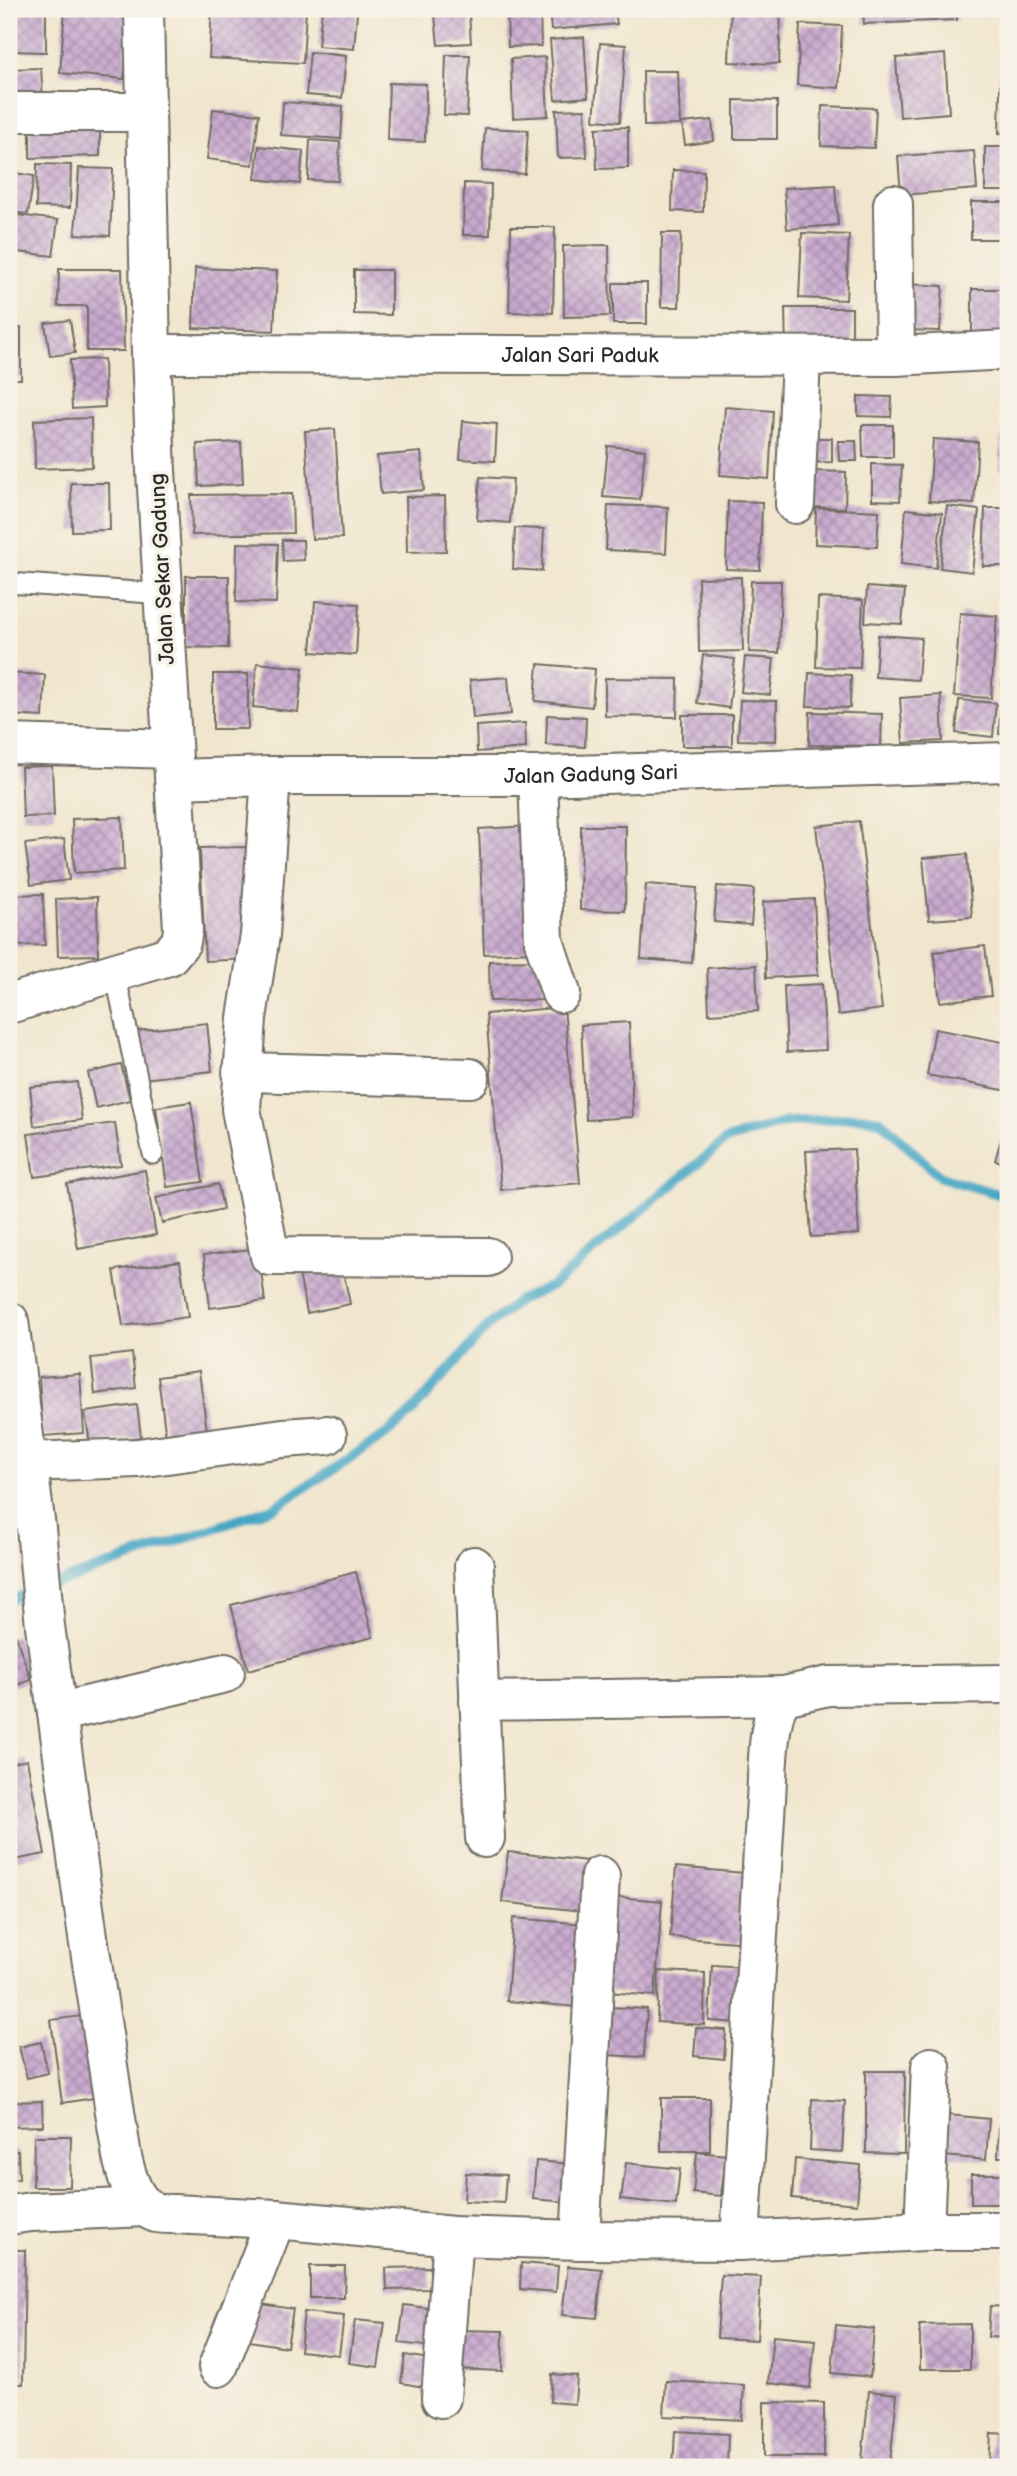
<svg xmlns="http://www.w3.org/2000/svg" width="1017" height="2476" viewBox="0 0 1017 2476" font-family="'Balsamiq Sans',sans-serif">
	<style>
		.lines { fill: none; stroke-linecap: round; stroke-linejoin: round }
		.stream { stroke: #45a6c5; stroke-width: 10 }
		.building { fill: url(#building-cross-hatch) }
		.service-casing { stroke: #706c64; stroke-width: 23 }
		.minor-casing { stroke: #706c64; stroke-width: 42 }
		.tertiary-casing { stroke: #706c64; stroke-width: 42 }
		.service { stroke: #fff; stroke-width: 19 }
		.minor { stroke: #fff; stroke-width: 38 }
		.tertiary { stroke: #fff; stroke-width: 38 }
		.labels { text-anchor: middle; stroke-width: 7; stroke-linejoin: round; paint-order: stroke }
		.street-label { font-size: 21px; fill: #2b2b2b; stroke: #f7f3e8 }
	</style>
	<defs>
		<pattern id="building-cross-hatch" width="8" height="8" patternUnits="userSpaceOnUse" patternTransform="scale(1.75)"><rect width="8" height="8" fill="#c9aacf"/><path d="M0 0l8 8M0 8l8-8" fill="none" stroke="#a38ba8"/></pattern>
	</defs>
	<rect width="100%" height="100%" fill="#f7f3e8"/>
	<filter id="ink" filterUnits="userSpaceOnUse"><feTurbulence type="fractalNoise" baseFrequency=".0143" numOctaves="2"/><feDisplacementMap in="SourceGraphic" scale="14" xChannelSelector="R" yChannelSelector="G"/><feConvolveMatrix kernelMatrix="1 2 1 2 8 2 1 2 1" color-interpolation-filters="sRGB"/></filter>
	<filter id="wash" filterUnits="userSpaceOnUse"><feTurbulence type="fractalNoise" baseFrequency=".00686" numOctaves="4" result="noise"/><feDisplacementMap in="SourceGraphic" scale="28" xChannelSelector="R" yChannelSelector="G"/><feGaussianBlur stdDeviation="1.57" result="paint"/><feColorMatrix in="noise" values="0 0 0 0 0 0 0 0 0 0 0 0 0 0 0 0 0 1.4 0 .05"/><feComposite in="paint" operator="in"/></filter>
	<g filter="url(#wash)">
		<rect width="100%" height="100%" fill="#f1e6cd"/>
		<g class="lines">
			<path class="stream" d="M9,1600L275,1507L385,1435L411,1413L489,1325L519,1300L552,1286L726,1140L786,1122L862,1117L881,1121L940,1177L1008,1197"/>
		</g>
		<g id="blocks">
			<path class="building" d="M9,9H46V52L9,51Z
				M65,9H130L124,79L60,73Z
				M212,9L306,10L303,63L209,58Z
				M540,9L541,46L508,47L507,10Z
				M549,9H615L617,24L551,30Z
				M731,9H781L779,64L729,62Z
				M863,9H957V20L864,24Z
				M1002,9H1008V133H999Z
				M322,10L357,13L354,49L318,46Z
				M469,13L471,43L438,45L435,16Z
				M800,24L842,26L839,88L797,85Z
				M584,37L588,97L555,100L550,40Z
				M600,43L626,45L620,122L594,120Z
				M310,52L346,56L342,98L306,95Z
				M945,54L949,113L900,117L896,58Z
				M446,55H470L467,116L444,115Z
				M545,57L548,116L513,118L511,59Z
				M41,68L43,99L9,100V69Z
				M643,71H678L680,125L644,126Z
				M389,83L426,84L425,142L387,140Z
				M734,100L777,101V139H734Z
				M283,102L343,106L341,139L281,135Z
				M822,106L876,108L874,148L821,146Z
				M213,109L259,114L253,165L207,159Z
				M585,109L587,157L558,158L556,110Z
				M712,120L714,141L685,145L682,123Z
				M100,122V156L30,158V123Z
				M628,127V168L597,169L596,128Z
				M485,128L528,130L525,174L482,171Z
				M310,140L340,142L338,181L308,180Z
				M259,146L303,151L300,184L255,179Z
				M985,147H1008V191H985Z
				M974,151L977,189L901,195L898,156Z
				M37,164L71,165L70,208L36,207Z
				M79,168L113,169L110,236L75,234Z
				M673,170L704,171L703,212L672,211Z
				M9,172L34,176L28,214L9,212Z
				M464,183L491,184L490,235H463Z
				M835,185L838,225L787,229L784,188Z
				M971,202H1008V239H971Z
				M9,214L58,220L53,256L9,251Z
				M511,227H555L553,313L509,312Z
				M662,233H681L679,307H661Z
				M802,233L849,235L846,300L799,298Z
				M609,245L610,316L564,317L563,246Z
				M195,268L277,271L274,331L193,328Z
				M59,269H122L124,351H87V306H58Z
				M354,270H391V315L354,314Z
				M613,283H647V324H613Z
				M905,284L943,286L940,331L903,330Z
				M972,289H1008V346H972Z
				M785,308H852V349L786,350Z
				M70,320L75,353L50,356L45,323Z
				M9,328H21V379H9Z
				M104,359L105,407L72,409L70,360Z
				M858,396L892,397L891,417L858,416Z
				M725,407L773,411L769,479L720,475Z
				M91,418L92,467L35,469L34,420Z
				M463,421L497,424L495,461L460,459Z
				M862,425H893V457H863Z
				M335,429L342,538L312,539L305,431Z
				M1001,436H1008V470L1000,469Z
				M803,438H832V462L803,463Z
				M933,439L978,442L974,504L929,501Z
				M838,441H856L857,461H839Z
				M241,442L243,484L199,486L197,444Z
				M608,446L645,450L640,500L603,497Z
				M421,452L424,490L381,494L377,456Z
				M872,464L902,465L900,501L872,500Z
				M810,471L846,472L845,508L808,507Z
				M480,477L513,479L510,523L477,520Z
				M71,483H109L110,530L72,531Z
				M292,494L293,533L192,535L191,495Z
				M445,496L446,551L407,552L406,497Z
				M728,501L762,502L760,570L726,569Z
				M608,505L668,507L666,553L606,550Z
				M947,506L979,510L972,572L940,568Z
				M816,508L879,511L877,547L815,544Z
				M985,508H1008V566H983Z
				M906,509L942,513L936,568L901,564Z
				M9,522H16L14,558L9,557Z
				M515,528L544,529L542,571L513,569Z
				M282,540H303L304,560L283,561Z
				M237,543L278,544L276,603L236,602Z
				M186,576H229L228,648L186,647Z
				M741,577L743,651L699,652L698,578Z
				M751,581H781L779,653L749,652Z
				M867,587L905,590L902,624L865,622Z
				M818,598L863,600L860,668L816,667Z
				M315,601L359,604L356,655L311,652Z
				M960,613L997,616L991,698L954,696Z
				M878,635L921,638L918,680L875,677Z
				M703,655L735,659L729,708L697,703Z
				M745,657L774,659L770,695L741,692Z
				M257,663L303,668L298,712L253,707Z
				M538,664L595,669L592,707L535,701Z
				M9,673L45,675L43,717L9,715Z
				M809,673L851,675L850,708L807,706Z
				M213,674H248V729H213Z
				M508,677L511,714L473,718L470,680Z
				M605,678L678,679L677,717L605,716Z
				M1002,680L1008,681V735L999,734Z
				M941,695L943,741L903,743L900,698Z
				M740,700L777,701L776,741L738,740Z
				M959,700L996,703L993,737L956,733Z
				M810,712L882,714L881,746L809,745Z
				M547,715L586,717L585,747L546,745Z
				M682,715H732V746H682Z
				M525,723L526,748L477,752L476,726Z
				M52,766L54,816L23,817L21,767Z
				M122,817L124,870L74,873L72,819Z
				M859,821L882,1009L838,1015L816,826Z
				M529,826L534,952L484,954L479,829Z
				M581,826H626L625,911L580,910Z
				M1008,836V896H1006L1001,837Z
				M64,839L69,880L31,885L25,844Z
				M248,847L252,959L205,961L200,848Z
				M12,848L16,883L9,884V849Z
				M967,854L972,917L929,920L923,858Z
				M646,884L697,888L692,963L641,959Z
				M717,886L754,889L751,925L714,922Z
				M43,894L45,945L9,946V895Z
				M97,897L98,955L58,956L56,899Z
				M814,899L818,975L766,978L763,902Z
				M985,946L991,996L940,1002L934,952Z
				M543,960L544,1000L490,1001L489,961Z
				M756,965L758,1011L709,1014L707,968Z
				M822,984L826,1050L787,1052L784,986Z
				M564,1007L580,1183L501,1190L486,1014Z
				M629,1022L633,1117L586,1120L581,1025Z
				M207,1023L212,1071L143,1079L137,1031Z
				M935,1029L1008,1043V1091L927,1075Z
				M121,1065L130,1100L96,1108L88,1073Z
				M77,1082L82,1120L34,1126L30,1087Z
				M191,1102L203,1182L167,1187L156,1107Z
				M1008,1116V1164L995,1160Z
				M115,1123L121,1165L34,1177L28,1134Z
				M854,1149L859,1234L811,1237L806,1151Z
				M145,1170L156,1235L78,1249L67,1184Z
				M218,1184L223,1209L162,1223L156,1198Z
				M258,1248L265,1301L210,1308L204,1255Z
				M180,1261L188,1317L123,1326L114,1270Z
				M342,1265L350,1304L307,1313L299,1274Z
				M132,1353L136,1388L95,1394L91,1358Z
				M199,1371L207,1432L166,1438L158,1377Z
				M80,1374L84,1433L43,1436L39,1377Z
				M137,1405L141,1437L90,1444L85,1412Z
				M356,1572L373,1637L248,1670L231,1605Z
				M16,1636L31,1680L9,1688V1638Z
				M27,1760L45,1854L9,1861V1764Z
				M508,1852L596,1862L590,1912L502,1902Z
				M676,1867L755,1874L749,1943L670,1937Z
				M605,1896L662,1901L655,1996L597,1991Z
				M513,1918L585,1924L578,2007L507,2001Z
				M712,1965L746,1967L743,2023L709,2021Z
				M659,1971L705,1973L704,2025L657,2022Z
				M609,2007L647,2009L644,2057L606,2055Z
				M89,2015L100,2097L62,2103L51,2020Z
				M696,2028L726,2030L724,2059L694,2056Z
				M41,2042L48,2073L27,2078L19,2047Z
				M866,2071H905L904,2154L866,2153Z
				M661,2098H710V2151H661Z
				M812,2099L845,2101L842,2152L810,2150Z
				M42,2101L43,2126L9,2127V2102Z
				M938,2114L989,2119L986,2160L934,2155Z
				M999,2124H1008V2157H998Z
				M34,2136H71L70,2187H33Z
				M9,2151H18L19,2179L9,2180Z
				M697,2152L726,2155L721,2196L693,2193Z
				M795,2159L860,2165L857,2204L792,2198Z
				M536,2161L571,2164L567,2202L533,2199Z
				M626,2163L680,2169L676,2205L621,2199Z
				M466,2173L506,2175L504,2203L464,2201Z
				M971,2174H1008V2204H971Z
				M9,2250H25L23,2384H9Z
				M521,2263L558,2266L556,2292L520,2289Z
				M310,2266H345L344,2298H310Z
				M568,2266L602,2269L597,2318L562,2315Z
				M430,2267V2289L387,2290L386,2268Z
				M721,2275L761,2277L757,2340L717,2338Z
				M255,2303L293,2309L287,2347L249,2341Z
				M404,2305L436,2309L432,2347L399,2343Z
				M990,2306L1008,2307V2338L988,2337Z
				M304,2312L344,2316L339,2355L300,2351Z
				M355,2320L385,2323L378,2367L349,2363Z
				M970,2324V2369H920V2325Z
				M836,2325L874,2329L870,2377L832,2373Z
				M454,2330L503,2331L502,2371L453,2369Z
				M773,2336L815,2340L810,2388L768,2383Z
				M405,2355L429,2359L424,2387L401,2383Z
				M552,2374L577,2376L575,2404L550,2402Z
				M666,2381L744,2385L742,2420L664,2416Z
				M869,2391L897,2394L890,2463L862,2460Z
				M764,2402L824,2403V2457H764Z
				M675,2431L728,2434L727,2467H673Z
				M991,2433L1008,2434V2467H989Z"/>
		</g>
	</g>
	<g filter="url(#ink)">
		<use href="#blocks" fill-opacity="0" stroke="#706c64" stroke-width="2"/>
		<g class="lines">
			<defs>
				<path id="service" d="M9,583L165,594
					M115,972L153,1154"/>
				<g id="minor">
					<path d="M9,112H146"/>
					<path d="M893,204L895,356"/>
					<path id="s1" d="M151,354L895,356L1008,350"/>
					<path d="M795,504L801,356"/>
					<path d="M9,744L172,749"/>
					<path d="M271,776L260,935L247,1018L241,1109L270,1256L488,1257"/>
					<path d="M538,776L544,941L561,993"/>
					<path id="s2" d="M175,779L271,776H538L1008,762"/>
					<path d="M242,1072L470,1078"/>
					<path d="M26,1462L138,1458L283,1438L327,1435"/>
					<path d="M474,1566L485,1838"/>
					<path d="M479,1701L784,1696"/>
					<path d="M57,1713L225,1673"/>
					<path d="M9,2215L31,2212L147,2207"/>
					<path d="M924,2231L931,2067"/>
					<path d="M580,2240L600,1876"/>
					<path d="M740,2241L766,1799C768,1773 766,1715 784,1696L828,1686L1008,1684"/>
					<path d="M218,2367L276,2219"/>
					<path d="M441,2398L453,2236"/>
				</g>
				<path id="tertiary" d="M9,1004L169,956L181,942L183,929L156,471L151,354L144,9
					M9,1321L36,1528L45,1626L88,1937L122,2157C127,2177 134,2205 156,2213C161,2214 168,2214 173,2214L276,2219L453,2236L580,2240L740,2241L924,2231H1008"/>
			</defs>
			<use href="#service" class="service-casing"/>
			<use href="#minor" class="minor-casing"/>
			<use href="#tertiary" class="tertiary-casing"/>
			<use href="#service" class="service"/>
			<use href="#minor" class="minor"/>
			<use href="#tertiary" class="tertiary"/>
		</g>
	</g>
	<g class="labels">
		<g class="street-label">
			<text dy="7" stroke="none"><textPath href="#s1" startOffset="429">Jalan Sari Paduk</textPath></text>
			<text transform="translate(162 569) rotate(-93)" y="7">Jalan Sekar Gadung</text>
			<text dy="7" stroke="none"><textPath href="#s2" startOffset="416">Jalan Gadung Sari</textPath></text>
		</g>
	</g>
	<rect width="1017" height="2476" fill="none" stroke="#f7f3e8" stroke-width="35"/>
</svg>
